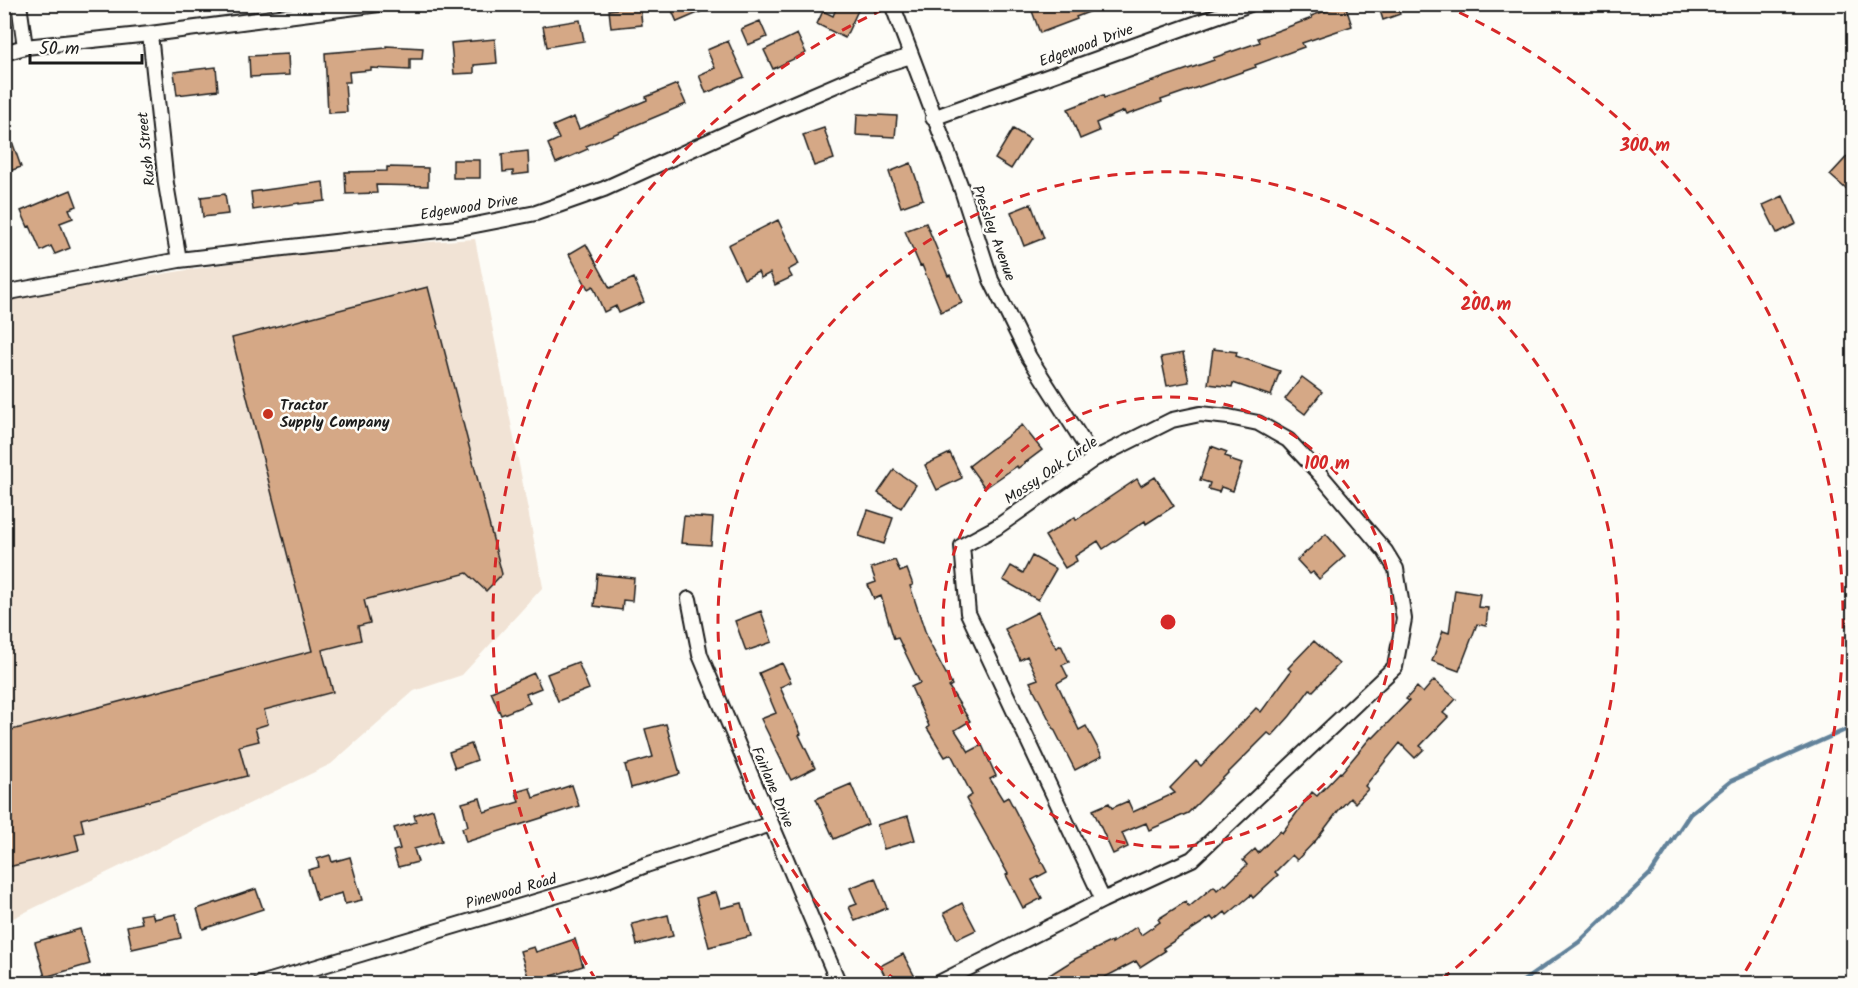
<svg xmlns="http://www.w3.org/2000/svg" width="1858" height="988" viewBox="0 0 1858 988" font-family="Kalam,sans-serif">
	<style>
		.built { fill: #f1e3d5 }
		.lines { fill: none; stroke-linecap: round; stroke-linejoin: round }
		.stream { stroke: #62829a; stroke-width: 4.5 }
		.building { fill: #d5a886; stroke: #1c1c1c; stroke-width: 1.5 }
		.street-casing { stroke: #1c1c1c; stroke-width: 18 }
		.street { stroke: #fdfcf7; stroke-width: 14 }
		.ring { fill: none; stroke: #d62828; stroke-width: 3; stroke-dasharray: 10 8 }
		.poi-dot { fill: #c8321e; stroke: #fdfcf7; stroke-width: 2 }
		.labels { text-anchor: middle; stroke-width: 5; stroke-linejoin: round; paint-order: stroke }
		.street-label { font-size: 15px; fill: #1c1c1c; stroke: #fdfcf7 }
		.poi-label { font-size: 15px; font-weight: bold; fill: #1c1c1c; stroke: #fdfcf7; text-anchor: start }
		.centre { fill: #d62828; stroke: #fdfcf7; stroke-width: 3 }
		.ring-label { font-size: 18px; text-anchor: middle; font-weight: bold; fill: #d62828; stroke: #fdfcf7; stroke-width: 5; stroke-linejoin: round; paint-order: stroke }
	</style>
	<rect width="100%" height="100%" fill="#fdfcf7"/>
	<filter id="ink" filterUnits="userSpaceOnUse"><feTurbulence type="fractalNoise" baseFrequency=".0167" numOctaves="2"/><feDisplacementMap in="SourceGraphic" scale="12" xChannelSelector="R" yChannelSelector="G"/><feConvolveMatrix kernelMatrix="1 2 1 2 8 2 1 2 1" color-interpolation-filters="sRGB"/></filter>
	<g filter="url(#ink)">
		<path class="built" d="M475,239L543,587L462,675L414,691L331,764L5,922V299L250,260L363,246Z"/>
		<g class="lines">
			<path class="stream" d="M1519,984L1579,942L1651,873L1690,814L1731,781L1854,726"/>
		</g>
		<path class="building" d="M669,4H719L677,22Z
			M838,4H861L845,38L817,24L823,11L833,16Z
			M1051,4H1107V5L1076,17L1077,19L1040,33L1032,11Z
			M1345,4L1352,26L1302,43L1304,47L1255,65L1256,67L1161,100L1162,102L1126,115L1124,111L1096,123L1099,131L1080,139L1068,109L1103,95L1104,98L1214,60L1213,58L1260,42L1258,38L1312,18L1311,16Z
			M1378,4H1397L1400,14L1383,20Z
			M640,6L642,25L611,28L609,10Z
			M580,20L584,41L547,47L543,26Z
			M760,21L767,37L748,45L741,29Z
			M797,34L806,53L773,69L764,50Z
			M495,39L497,63L474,65V73L454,74L451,43Z
			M728,41L744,77L706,93L699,75L715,68L707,50Z
			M386,46L423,48L422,59H410V70L371,68V70L349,72L350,82H345L347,112L328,113L325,53L386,48Z
			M288,54L289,75L250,77L249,56Z
			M216,67L218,90L177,95L174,72Z
			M677,84L686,104L586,146L588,149L556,163L548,144L559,139L553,126L574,117L579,129L647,100L646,97Z
			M857,114L897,116L895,137L856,135Z
			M6,124L21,167L4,173V125Z
			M824,128L834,159L814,166L803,135Z
			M1013,129L1030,139L1011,169L995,159Z
			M1854,149V182L1846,189L1830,175Z
			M528,151L529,173L513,175V171L503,172L502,154Z
			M453,160H480V178H453Z
			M911,163L923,199L901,207L889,172Z
			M387,167L428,168V186L376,185L377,193L346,194L345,172L387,171Z
			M323,182L325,201L299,204V203L253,210L251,192Z
			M71,190L77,206L69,209L73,218L60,223L70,248L55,254L51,246L41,251L30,226L28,227L21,211Z
			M225,194L228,214L203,217L201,197Z
			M1783,196L1796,224L1777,233L1763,205Z
			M1031,204L1044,238L1024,246L1011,212Z
			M778,220L799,264L788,270L792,277L775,285L770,273L761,278L758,272L744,279L728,245Z
			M926,223L948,276L950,275L962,303L941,312L922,265L920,266L905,231Z
			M586,244L610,288L634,278L644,302L619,313L616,306L604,312L593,286L588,289L569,254Z
			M428,287L502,574L486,591L467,573L364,600L370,623L358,626L361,640L322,650L333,692L264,710L268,724L255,728L259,741L239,746L247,776L81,819L84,832L75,834L79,850L4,868V732L312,651L232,338Z
			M1213,349L1237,352L1236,356L1280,371L1271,396L1233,383L1232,387L1208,384Z
			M1183,353L1189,382L1167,386L1161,357Z
			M1302,377L1322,392L1305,414L1285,399Z
			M1022,425L1042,450L1018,468L1017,466L985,488L969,466Z
			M1211,446L1227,452L1225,456L1231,458L1230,460L1242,464L1233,491L1221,487L1219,492L1208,489L1210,483L1200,480Z
			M950,453L962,478L937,490L925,465Z
			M894,470L916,485L901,508L878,493Z
			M1155,477L1174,506L1146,524L1145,521L1103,549L1098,541L1075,556L1077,561L1065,568L1045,536L1075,517L1076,520L1137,479L1141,486Z
			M868,510L893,518L884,544L859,536Z
			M684,516L713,518L711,545L681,543Z
			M1326,534L1345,556L1319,579L1313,572L1310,574L1297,560Z
			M1032,556L1056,569L1038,600L1003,580L1011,566L1023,573Z
			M895,560L900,572L907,569L913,585L910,586L928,640L952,685L949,687L970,721L955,730L969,752L982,745L996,776L990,779L1003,800L1008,797L1047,872L1032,880L1042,898L1023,908L1006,875L1008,874L966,799L972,795L951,754L945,757L927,728L929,726L911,687L920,683L898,638L894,639L881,596L874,599L868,585L876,582L871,568Z
			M597,574L634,578L632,601L623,600L622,610L594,606Z
			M1455,590L1480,594L1478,607L1488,608L1486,626L1477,624L1459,671L1432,661L1443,631L1449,633Z
			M761,611L772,642L746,651L735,621Z
			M1038,612L1056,648L1061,645L1069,662L1062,665L1068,677L1057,683L1079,730L1086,726L1102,756L1075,770L1030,682L1038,679L1027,656L1020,660L1005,629Z
			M1314,641L1339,664L1313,691L1310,689L1290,716L1272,736L1268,733L1188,813L1149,830L1146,823L1122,833L1128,847L1113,854L1093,810L1109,803L1112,808L1128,801L1133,812L1175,793L1170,788L1196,761L1201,766L1256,708L1261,712L1291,671L1288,668Z
			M578,662L589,689L558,701L547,674Z
			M782,663L791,682L780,687L801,734L799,735L815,768L791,780L761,719L776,713L759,673Z
			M534,673L541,688L526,694L530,703L501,715L491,692Z
			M1434,680L1456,699L1443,713L1448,717L1420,746L1424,749L1415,758L1400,743L1365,786L1368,789L1355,803L1350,798L1338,811L1317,839L1297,860L1292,855L1275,872L1278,875L1253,898L1251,895L1227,915L1225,912L1214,921L1211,917L1163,948L1165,951L1140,967L1136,961L1092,984H1035L1075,959L1112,941V943L1136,927L1141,935L1160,922L1158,919L1185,902L1189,907L1214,886L1217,890L1224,884L1226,885L1247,865L1243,860L1255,849L1258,853L1280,831L1282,833L1312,792L1317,796L1340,772L1341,773L1371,737L1373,738L1409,701L1406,699L1417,687L1423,693Z
			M666,724L680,774L631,788L625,765L653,757L645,729Z
			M471,744L477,760L455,768L449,752Z
			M851,784L868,824L834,839L816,799Z
			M572,785L579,806L466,842L462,828L468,826L462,803L480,798L484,812L519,802L516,792L530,788L533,798Z
			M433,809L442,841L414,849L418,862L398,867L393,851L400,849L394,828L416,822L414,815Z
			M908,816L915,840L884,849L877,825Z
			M330,855L332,862L350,857L362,900L345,904L342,893L317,900L308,870L319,867L317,859Z
			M875,878L887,908L855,921L849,907L857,904L850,888Z
			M256,889L263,909L203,929L197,909Z
			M716,892L721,908L742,903L751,936L709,947L696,898Z
			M962,903L976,930L957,939L944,913Z
			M152,913L154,919L176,914L181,938L132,949L127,926L142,923L140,915Z
			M668,915L673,936L637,945L632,924Z
			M80,929L90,964L45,977L35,942Z
			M575,939L583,966L530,983L520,951L534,947L536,952Z
			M903,954L915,977L903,984H889L880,966Z"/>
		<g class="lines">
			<defs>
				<path id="street" d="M19,4L25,47
					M892,4L962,190L991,280L1029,357L1094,459
					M150,34L166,184L179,260
					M4,53L25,47L150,34L379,4
					M933,118L1250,4
					M4,293L179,260L465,227L536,213L604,189L778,110L885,64L911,56
					M689,599L700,655L839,984
					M260,984L602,882L646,865L771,824
					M937,984L1103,900L1192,859L1395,667L1404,619L1396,569L1385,551L1318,472L1288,440L1258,423L1229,417L1200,414L1172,420L1094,459L997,527L962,546L968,613L1103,900"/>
			</defs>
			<use href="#street" class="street-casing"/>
			<use href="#street" class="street"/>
		</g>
	</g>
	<g class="ring">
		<circle cx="1168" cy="622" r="225"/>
		<path d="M897 981A450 450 0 1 1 1439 981"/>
		<path d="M596 980A675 675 0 0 1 893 5M1443 5A675 675 0 0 1 1740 980"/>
	</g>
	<circle class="poi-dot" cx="268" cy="414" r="6"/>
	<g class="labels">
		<g class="street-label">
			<text transform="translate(1086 45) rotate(-20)" y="5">Edgewood Drive</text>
			<text transform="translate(146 149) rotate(-96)" y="5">Rush Street</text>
			<text transform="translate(469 207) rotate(-9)" y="5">Edgewood Drive</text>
			<text transform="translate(994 233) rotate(70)" y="5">Pressley Avenue</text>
			<text transform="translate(1051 470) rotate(-34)" y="5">Mossy Oak Circle</text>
			<text transform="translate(773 787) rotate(67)" y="5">Fairlane Drive</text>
			<text transform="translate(511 891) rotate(-16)" y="5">Pinewood Road</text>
		</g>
		<g class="poi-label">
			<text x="280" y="410">Tractor<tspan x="280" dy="17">Supply Company</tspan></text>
		</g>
	</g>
	<circle cx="1168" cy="622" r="9" class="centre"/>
	<g class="ring-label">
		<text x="1645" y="151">300 m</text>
		<text x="1486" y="310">200 m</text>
		<text x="1327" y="469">100 m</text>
	</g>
	<rect width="1858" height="988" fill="none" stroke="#fdfcf7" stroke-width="24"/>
	<rect x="12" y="12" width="1834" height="964" fill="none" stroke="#1c1c1c" stroke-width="2" filter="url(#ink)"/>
	<path d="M30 54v9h112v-9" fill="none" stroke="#1c1c1c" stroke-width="3"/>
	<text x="39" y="54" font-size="18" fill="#1c1c1c" stroke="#fdfcf7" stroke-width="4.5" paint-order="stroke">50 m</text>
</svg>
